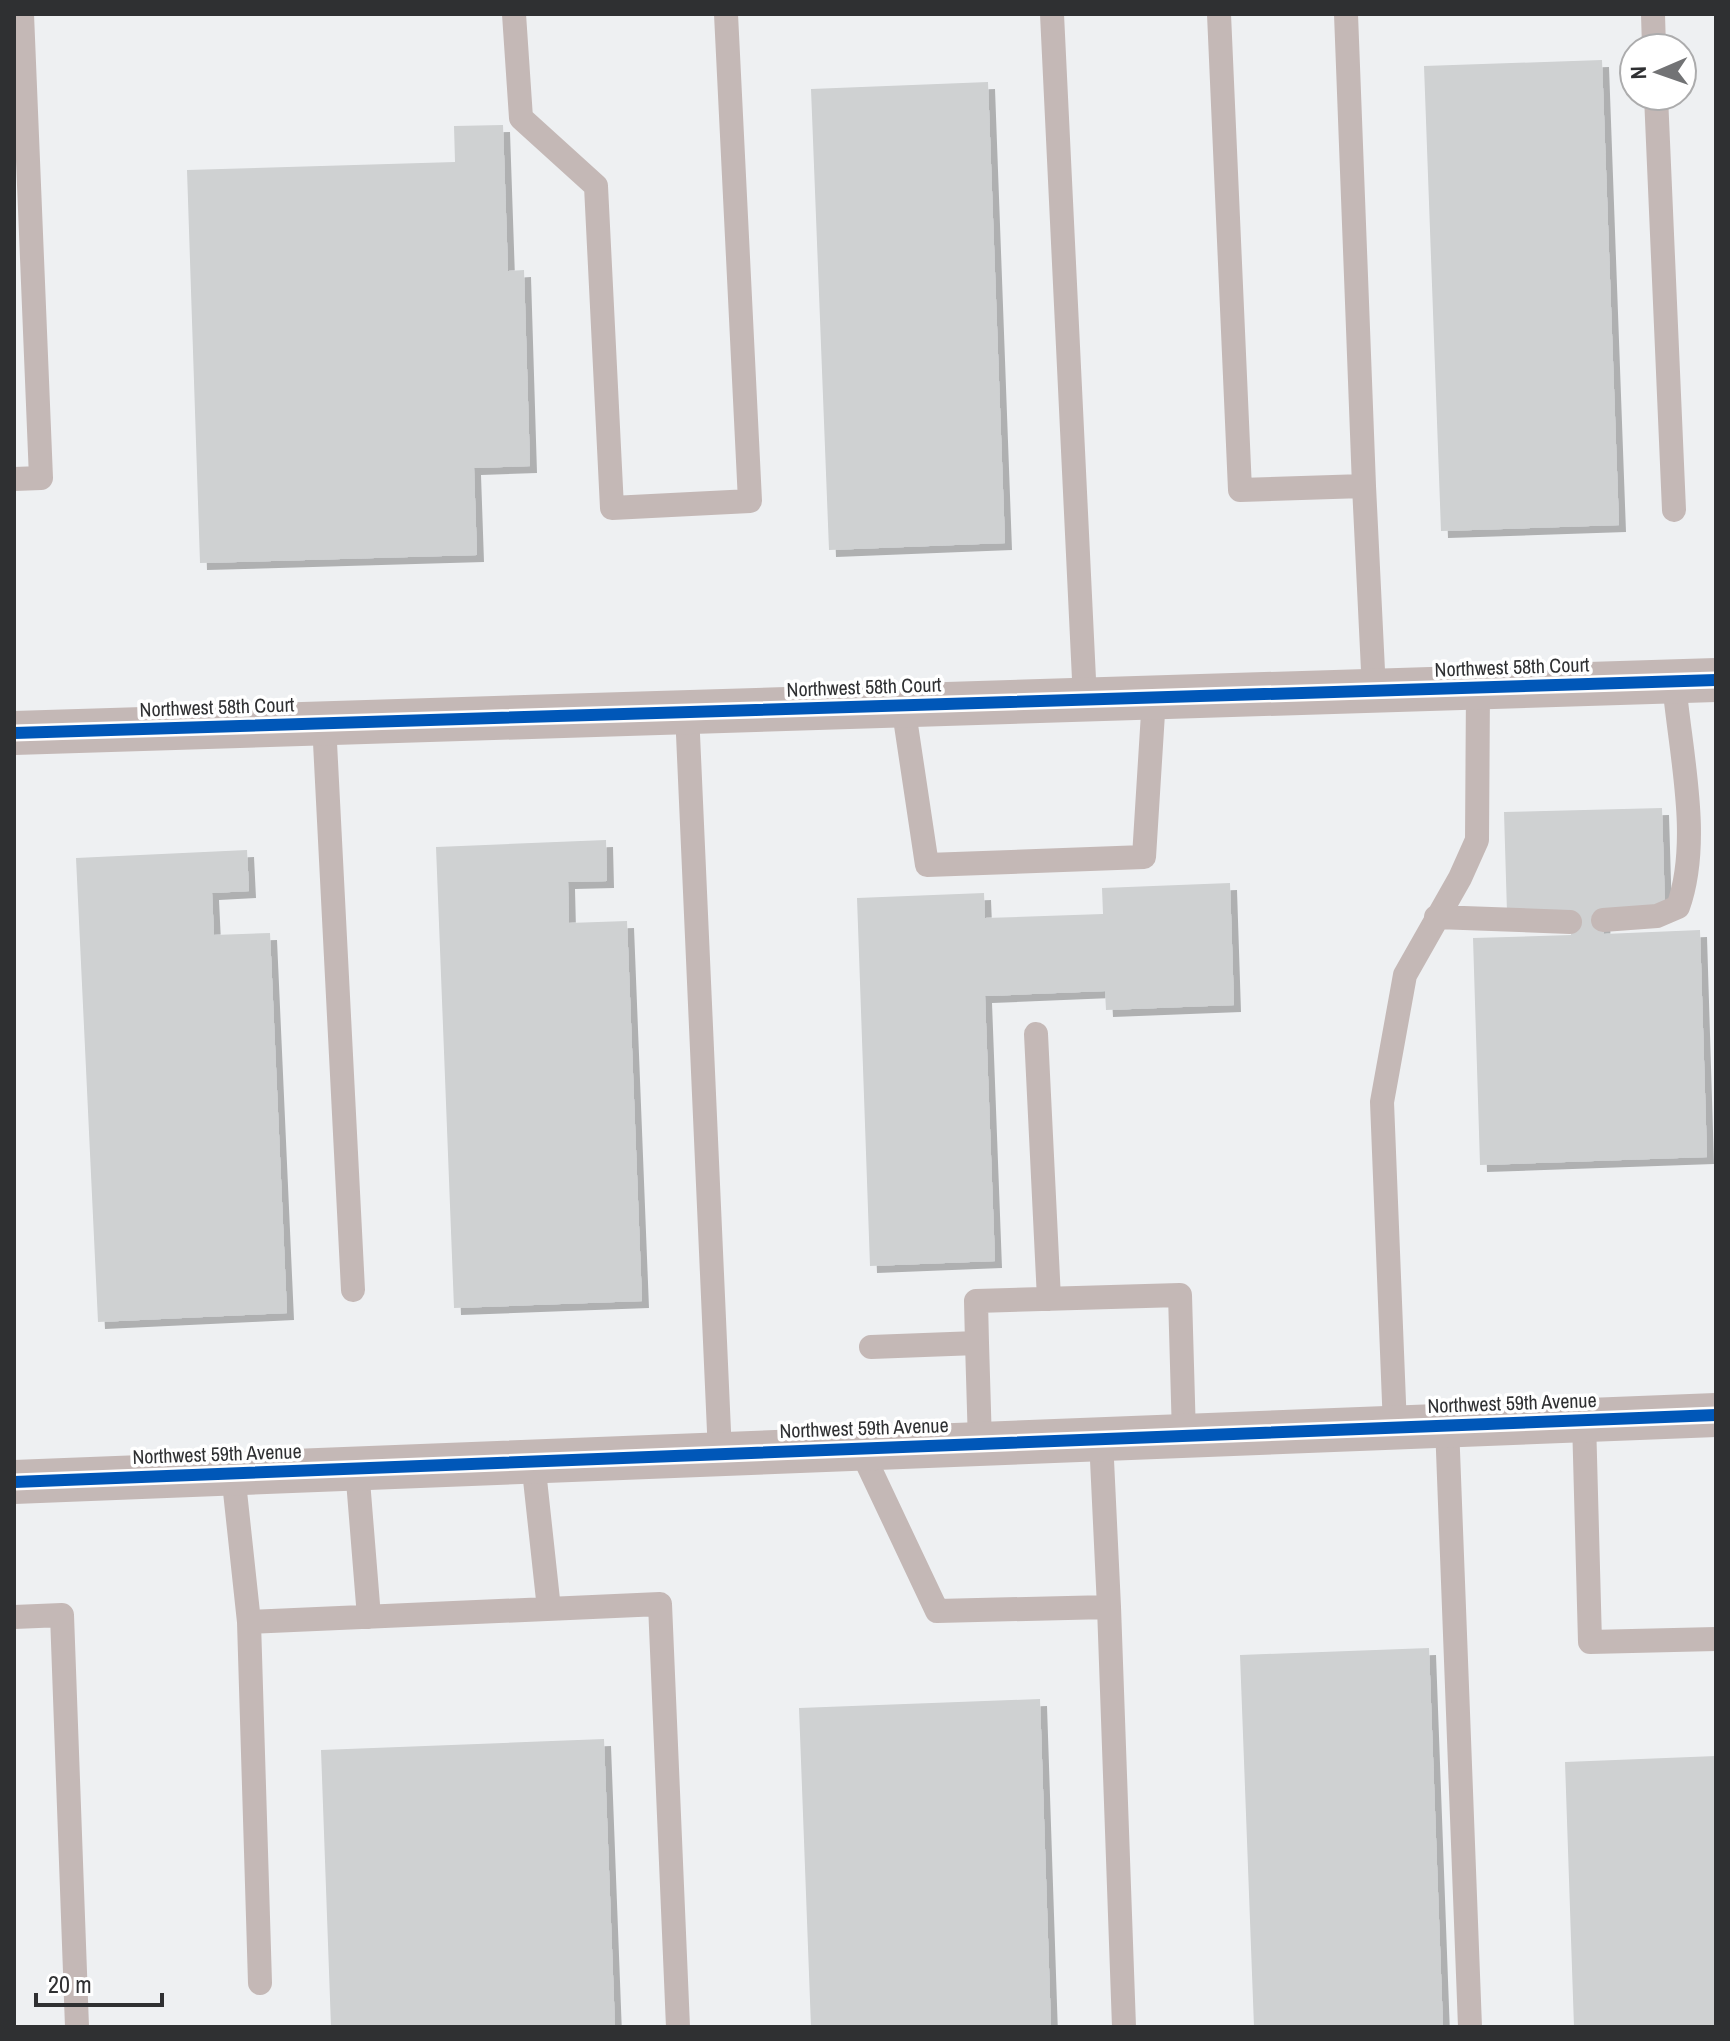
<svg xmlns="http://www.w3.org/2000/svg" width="1730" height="2041" viewBox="0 0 1730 2041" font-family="'Archivo Narrow',sans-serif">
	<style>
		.building { fill: #cfd1d2; filter: url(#shadow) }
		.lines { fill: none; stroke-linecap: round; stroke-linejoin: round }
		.lane { stroke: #c4b8b6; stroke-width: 24 }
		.street { stroke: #c4b8b6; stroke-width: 44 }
		.cycleway-casing { stroke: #fff; stroke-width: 17 }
		.cycleway { stroke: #0057b8; stroke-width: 12 }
		.labels { text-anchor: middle; stroke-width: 7; stroke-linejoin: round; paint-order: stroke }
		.street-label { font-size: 20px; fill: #2f3032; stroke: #fff }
	</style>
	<defs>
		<filter id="shadow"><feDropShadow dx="7" dy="7" stdDeviation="0" flood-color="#0004"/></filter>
	</defs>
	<rect width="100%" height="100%" fill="#eef0f2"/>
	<path class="building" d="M1602,60L1619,525L1441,531L1424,66Z
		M988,82L1005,543L829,550L811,89Z
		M503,125L508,271L524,270L530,466L474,468L477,555L200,563L187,170L455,162L454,126Z
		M1662,808L1665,908L1603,920L1604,934L1700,930L1707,1157L1480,1165L1473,938L1571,935L1570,922L1507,913L1504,812Z
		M606,840L607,881L568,882L569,923L627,921L642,1301L454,1308L436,847Z
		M247,850L249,891L212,893L214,935L270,933L287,1313L98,1322L76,858Z
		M1230,883L1234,1005L1106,1010L1105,991L985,996L995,1261L870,1266L857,898L984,893L985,918L1103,914L1102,888Z
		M1429,1648L1443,2027H1254L1240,1655Z
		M1040,1699L1051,2027H811L799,1708Z
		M604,1739L615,2027H331L321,1750Z
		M1716,1756V2027H1574L1565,1762Z"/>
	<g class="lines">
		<path class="lane" d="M514,14L521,118L596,186L612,508L750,501L726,14
			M1052,14L1085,700
			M1219,14L1240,490L1364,486L1346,14
			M1653,14L1654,48
			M1656,96L1674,510
			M14,479L41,478L22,14
			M1364,486L1374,691
			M903,705L927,865L1144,857L1154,697
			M687,712L720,1454
			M324,723L353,1290
			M1436,917L1570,922
			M1603,920L1657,916L1678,907C1702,840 1680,752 1674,682
			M1036,1034L1049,1299
			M977,1343L976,1301L1180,1295L1184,1436
			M871,1347L977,1343L980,1444
			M1584,1420L1590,1642L1716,1639
			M1447,1425L1470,2027
			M1395,1427L1382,1102L1405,975L1460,878L1477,840L1478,688
			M1101,1439L1109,1607
			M860,1448L937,1611L1109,1607L1124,2027
			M533,1461L549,1609
			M357,1468L369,1617
			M233,1473L249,1622
			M14,1617L62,1615L77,2027
			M260,1983L249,1622L660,1604L678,2027"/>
		<path class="street" d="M14,733L1716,680
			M14,1482L1716,1415"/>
		<defs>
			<path id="cycleway" d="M14,733L1716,680
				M14,1482L1716,1415"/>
		</defs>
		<use href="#cycleway" class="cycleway-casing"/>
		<use href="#cycleway" class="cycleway"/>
	</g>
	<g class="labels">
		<g class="street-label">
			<text transform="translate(1512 667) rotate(-2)" y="7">Northwest 58th Court</text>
			<text transform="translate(864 687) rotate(-2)" y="7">Northwest 58th Court</text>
			<text transform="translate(217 707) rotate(-2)" y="7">Northwest 58th Court</text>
			<text transform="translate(1512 1403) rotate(-2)" y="7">Northwest 59th Avenue</text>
			<text transform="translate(864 1428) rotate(-2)" y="7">Northwest 59th Avenue</text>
			<text transform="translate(217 1454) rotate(-2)" y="7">Northwest 59th Avenue</text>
		</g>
	</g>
	<rect width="1730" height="2041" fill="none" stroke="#2f3032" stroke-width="32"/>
	<g transform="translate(1658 72) rotate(268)"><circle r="38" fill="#ffffff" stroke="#acacad" stroke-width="2"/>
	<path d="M0-6L14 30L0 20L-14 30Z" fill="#727375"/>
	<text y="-12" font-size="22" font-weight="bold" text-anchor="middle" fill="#2f3032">N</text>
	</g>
	<path d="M36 1993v12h126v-12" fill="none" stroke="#2f3032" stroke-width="4"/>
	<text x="48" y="1993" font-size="24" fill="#2f3032" stroke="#ffffff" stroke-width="6" paint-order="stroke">20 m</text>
</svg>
